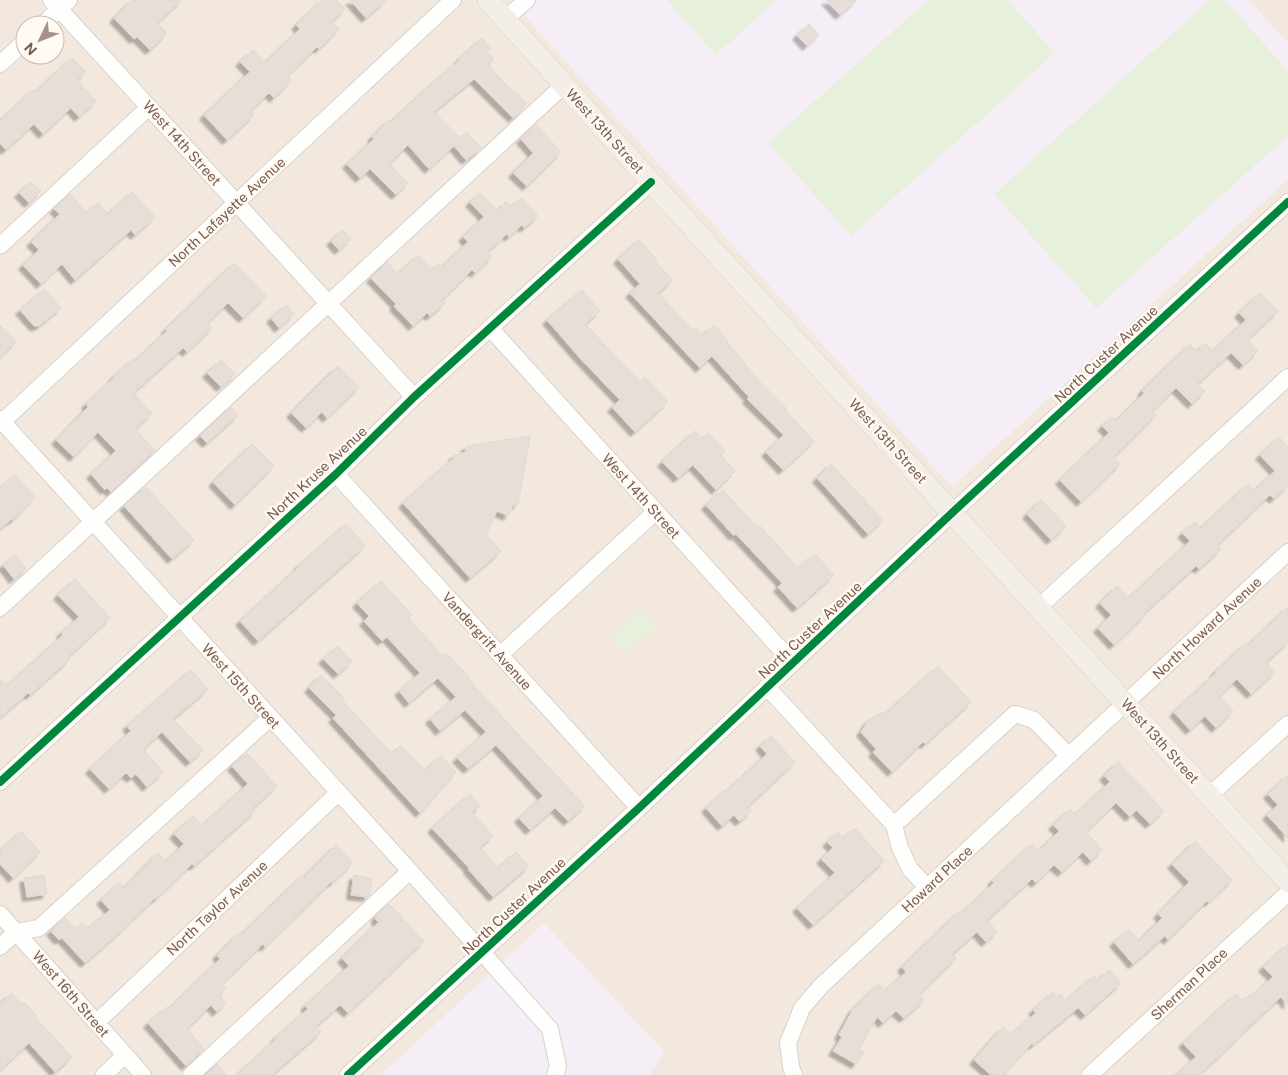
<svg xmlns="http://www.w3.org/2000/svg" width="1288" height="1075" viewBox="0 0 1288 1075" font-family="'Public Sans',sans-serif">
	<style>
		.residential { fill: #f2e8de; fill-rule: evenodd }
		.education { fill: #f6eef6 }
		.green { fill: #e7f0db }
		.building { fill: #e6ded7; stroke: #e2d8d2; filter: url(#shadow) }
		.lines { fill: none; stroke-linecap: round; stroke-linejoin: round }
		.minor-casing { stroke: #d7d1cb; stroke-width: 18 }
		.major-casing { stroke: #dad1cc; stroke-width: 22 }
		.minor { stroke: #fefefd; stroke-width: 16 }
		.major { stroke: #f3eee8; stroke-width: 21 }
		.cycleway-casing { stroke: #fffaf3; stroke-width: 11 }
		.cycleway { stroke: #00873e; stroke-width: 8 }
		.labels { text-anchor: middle; stroke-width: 4.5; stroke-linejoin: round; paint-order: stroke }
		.street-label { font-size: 14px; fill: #7a5c4d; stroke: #fffaf3 }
	</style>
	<defs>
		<filter id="shadow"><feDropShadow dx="-4.5" dy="4.5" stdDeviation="1" flood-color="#0004"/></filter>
	</defs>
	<rect width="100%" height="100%" fill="#f9f5f0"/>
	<path class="residential" d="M0,0H1288V1075H0ZM25,25H55V55H25Z"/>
	<path class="education" d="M510,0H1249L1288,43V179L952,487Z
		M544,923L664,1052L649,1075H381Z"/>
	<path class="green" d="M666,0H776L716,55Z
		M928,0H1007L1055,53L851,236L768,143Z
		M1210,0H1225L1288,71V136L1096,308L994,194Z
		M640,609L657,625L627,653L609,638Z"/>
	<path class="building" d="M132,0H182L157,23L167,33L150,50L137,37L134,39L114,18Z
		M322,0H336L345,9L332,21L339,29L319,49L317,47L287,76L291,81L274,98L269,93L250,111L254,115L227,140L204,115L250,72L240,62L253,50L265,63L300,29L296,25Z
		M350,0H386L366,18Z
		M826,0H857L840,15Z
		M809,24L819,35L807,46L797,35Z
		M482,38L491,48L487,52L494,59L488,65L514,93L515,92L527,103L521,109L522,110L513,118L474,79L434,112L460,138L467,132L481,148L466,160L454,146L429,169L408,145L389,164L408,183L396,195L370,169L360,178L347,164L374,139L372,137L389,120L391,122L427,88L460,60L459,59Z
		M72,58L86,72L77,80L96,101L79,117L71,108L43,134L34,124L6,150L0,143V121L33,90L35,92Z
		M536,125L561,152L527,186L513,173L533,153L521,139Z
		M31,182L41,191L29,203L19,193Z
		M132,192L155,217L135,235L131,230L75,280L62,264L41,284L23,265L39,250L31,242L60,214L54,209L70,194L87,213L98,203L108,214Z
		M480,193L497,211L506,202L511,207L521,198L538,216L524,228L522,225L509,237L507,234L487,252L492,257L475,273L472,270L442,300L445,303L430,316L427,313L413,326L394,306L396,304L371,278L387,262L398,274L418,255L432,270L438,264L442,267L468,242L463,237L484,217L470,202Z
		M343,230L351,239L339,250L331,241Z
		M639,240L656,259L655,261L673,280L658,293L693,331L696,328L703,335L714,325L728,341L727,342L759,381L787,409L785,410L814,441L783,470L766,452L784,435L747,399L749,397L712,356L700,368L630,293L640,284L618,259Z
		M234,263L266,296L243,318L228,303L207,323L212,328L187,352L183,348L133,393L152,413L135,429L155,450L111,492L107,488L105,490L91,474L116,451L98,432L74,457L56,440L88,407L86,404L114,378L113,377L133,359L135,361L167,331L166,329Z
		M45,289L61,308L39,326H34L20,310Z
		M582,290L600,311L585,324L640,382L645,377L668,402L635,432L612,407L620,400L578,356L547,320Z
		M1260,293L1278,311L1247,340L1258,351L1243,365L1231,353L1197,384L1205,391L1192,404L1176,388L1152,411L1156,415L1114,457L1120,464L1081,502L1060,480L1109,433L1102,426L1112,417L1116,421L1144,393L1142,391L1190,344L1197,351L1205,343L1213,351L1246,320L1239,313Z
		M286,305L294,314L279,328L271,318Z
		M0,325L16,342L0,357Z
		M221,360L235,374L221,387L207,373Z
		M338,366L359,387L327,418L322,412L306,428L291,413Z
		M231,407L238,415L207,443L200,436Z
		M695,431L702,438L708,433L725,451L721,455L735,471L716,490L693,465L678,478L662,462Z
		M530,436L518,504L513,505L508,516L497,511L486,535L501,551L470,578L403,503L454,458V455L466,452V446Z
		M1279,437L1288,447V485L1274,499L1270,495L1217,545L1221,549L1199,569L1196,566L1144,613L1145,615L1114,645L1098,628L1111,615L1100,603L1117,586L1129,598L1190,541L1182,533L1195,522L1201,528L1248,484L1254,491L1275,471L1260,455Z
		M252,444L274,466L235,505L213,482Z
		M831,464L883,520L868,534L817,478Z
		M15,475L35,497L13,520L12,519L0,529V488Z
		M146,487L194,540L172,559L124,506Z
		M723,490L758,528L760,526L798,568L815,554L834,575L797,608L778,587L782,583L736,534L734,536L706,505Z
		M1041,500L1066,526L1051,540L1027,514Z
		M346,524L365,546L258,641L240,621L299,567L298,566Z
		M15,555L26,568L14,579L3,565Z
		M75,579L110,618L68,657L70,659L30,695L28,693L0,718V679L7,686L63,635L61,633L79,617L58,595Z
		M381,581L412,615L408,618L443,656L446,653L470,678L468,679L526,743L585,806L568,821L555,808L530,830L519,818L543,796L496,745L468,769L457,758L486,732L465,710L440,731L430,719L456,697L438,678L409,703L399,691L420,673L387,637L382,641L364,621L369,616L357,603Z
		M1288,607V642L1266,662L1275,672L1251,694L1237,679L1219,696L1233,711L1216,728L1205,716L1190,730L1174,712L1216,673L1215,672L1247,642L1249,644Z
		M338,646L352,661L338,674L323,659Z
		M938,666L971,702L925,744L923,742L892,772L873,752L876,749L861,732L869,720L882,712L884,715Z
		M191,670L208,689L173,719L203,750L190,762L162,732L143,749L163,772L147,787L136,774L131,778L126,773L109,789L90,769L131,731L127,726Z
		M321,675L344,698L342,700L392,754L401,745L425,771L441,756L456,772L420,813L333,718L336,715L309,688Z
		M771,736L795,762L747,807L751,811L742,820L739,821L734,815L722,826L706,808L729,787L730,788L767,754L760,746Z
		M247,753L277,786L253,808L255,811L194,866L192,864L156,899L155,898L119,933L85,963L62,938L59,940L51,931L65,918L76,929L82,923L87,929L110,910L101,900L119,883L124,888L158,853L166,861L184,844L174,834L193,816L202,826L248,784L232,766Z
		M1118,762L1164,811L1150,824L1136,810L1130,817L1116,803L1086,832L1102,850L1091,861L1083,852L1062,872L1054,865L1036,883L1032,879L987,920L997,932L986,942L977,932L952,954L956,958L919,994L924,1000L904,1018L896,1011L883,1023L877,1017L859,1049L864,1052L856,1064L833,1051L842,1037L839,1035L853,1009L879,984L885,991L906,972L902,967L942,928L960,911L962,913L994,883L992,881L1032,844L1039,851L1059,831L1053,825L1070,809L1075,815L1110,782L1104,776Z
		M1288,775V838L1267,815L1278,805L1268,794Z
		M470,794L480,806L472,812L493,836L480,847L498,868L516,852L529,866L493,897L468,869L469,868L432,828Z
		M855,828L884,861L813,925L797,908L835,873L821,859L833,848L827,842L838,832L843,838Z
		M21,831L40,852L13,878L0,864V851Z
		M1195,841L1232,880L1209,902L1207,901L1168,940L1165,936L1133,964L1114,942L1129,929L1139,941L1162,918L1158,914L1189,882L1172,864Z
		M336,845L351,860V865L333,882H331L265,947L263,944L222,984L226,988L219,995L226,1003L217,1012L211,1005L187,1029L204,1049L186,1066L148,1023L167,1007L169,1009L220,959L217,955L239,933L241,935L303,875L304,877Z
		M44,875L47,894L27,897L24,878Z
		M354,875L372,879L369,895L367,897L351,895Z
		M389,904L424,941L348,1013L340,1005L316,1026L321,1032L272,1075H237L276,1039L275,1038L308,1009L305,1006L349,966L342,958L379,922L376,920V916Z
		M1288,944V1005L1281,997L1239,1036H1240L1199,1075H1176L1196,1057L1183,1043L1236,994L1242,1001L1249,995L1251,997L1273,977L1263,967Z
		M1109,970L1121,983L1085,1015L1078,1008L1033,1045L1032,1043L1003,1075H991L974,1060L1003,1027L1011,1034L1036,1013L1033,1010L1053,992L1057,997L1060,994L1066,1001L1094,976L1098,980Z
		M11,993L22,1004L24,1002L36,1015L35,1017L72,1057L55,1072L29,1043L0,1070V1004Z
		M217,1064L226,1075H206Z"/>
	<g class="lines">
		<defs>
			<path id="minor" d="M51,0L414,397
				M505,19L527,0
				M42,25L69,0
				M0,64L25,41
				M0,246L149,107
				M490,328L793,663
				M0,419L410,871L550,1029L558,1066L555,1075
				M0,424L453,0
				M336,474L639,808
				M1039,607L1288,377
				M0,608L564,85
				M500,655L655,512
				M767,687L894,825L900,848L910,869L927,887
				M0,782L336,474L414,397L651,182
				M1210,795L1288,724
				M894,825L1015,714L1034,720L1069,756
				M0,914L143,1075
				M0,947L16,932L39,928L270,718
				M96,1023L338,793
				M104,1075L125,1055
				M191,1075L410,871
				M348,1075L639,808L953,512L1288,202
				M794,1075L791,1067L788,1043L802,1008L821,986L1288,552
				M1090,1075L1288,893"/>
			<path id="major" d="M488,0L651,182L1288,882"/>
		</defs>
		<use href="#minor" class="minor-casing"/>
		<use href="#major" class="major-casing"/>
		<use href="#minor" class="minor"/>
		<use href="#major" class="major"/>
		<defs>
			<path id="cycleway" d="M0,782L336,474L414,397L651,182
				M348,1075L639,808L953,512L1288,202"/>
		</defs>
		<use href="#cycleway" class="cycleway-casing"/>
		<use href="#cycleway" class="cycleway"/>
	</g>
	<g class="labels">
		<g class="street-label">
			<text transform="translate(605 131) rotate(48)" y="5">West 13th Street</text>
			<text transform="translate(182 143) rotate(48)" y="5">West 14th Street</text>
			<text transform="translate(227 212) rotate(-43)" y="5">North Lafayette Avenue</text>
			<text transform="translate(1106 354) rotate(-43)" y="5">North Custer Avenue</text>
			<text transform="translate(888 441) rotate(48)" y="5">West 13th Street</text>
			<text transform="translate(317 473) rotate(-43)" y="5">North Kruse Avenue</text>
			<text transform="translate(641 496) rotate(48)" y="5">West 14th Street</text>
			<text transform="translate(1207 628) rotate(-43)" y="5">North Howard Avenue</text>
			<text transform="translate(810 630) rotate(-43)" y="5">North Custer Avenue</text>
			<text transform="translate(487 641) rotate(48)" y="5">Vandergrift Avenue</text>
			<text transform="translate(241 686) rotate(48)" y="5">West 15th Street</text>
			<text transform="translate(1160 741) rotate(48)" y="5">West 13th Street</text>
			<text transform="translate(937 879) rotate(-43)" y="5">Howard Place</text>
			<text transform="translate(514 906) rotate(-43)" y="5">North Custer Avenue</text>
			<text transform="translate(217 908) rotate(-43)" y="5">North Taylor Avenue</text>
			<text transform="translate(1189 984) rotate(-43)" y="5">Sherman Place</text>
			<text transform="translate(71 994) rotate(49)" y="5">West 16th Street</text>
		</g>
	</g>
	<g transform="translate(40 40) rotate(227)"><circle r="24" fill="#fffaf3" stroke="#cabbb1"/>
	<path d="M0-4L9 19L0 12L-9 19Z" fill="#a69286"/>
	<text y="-8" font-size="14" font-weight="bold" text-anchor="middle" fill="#7a5c4d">N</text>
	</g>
</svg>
